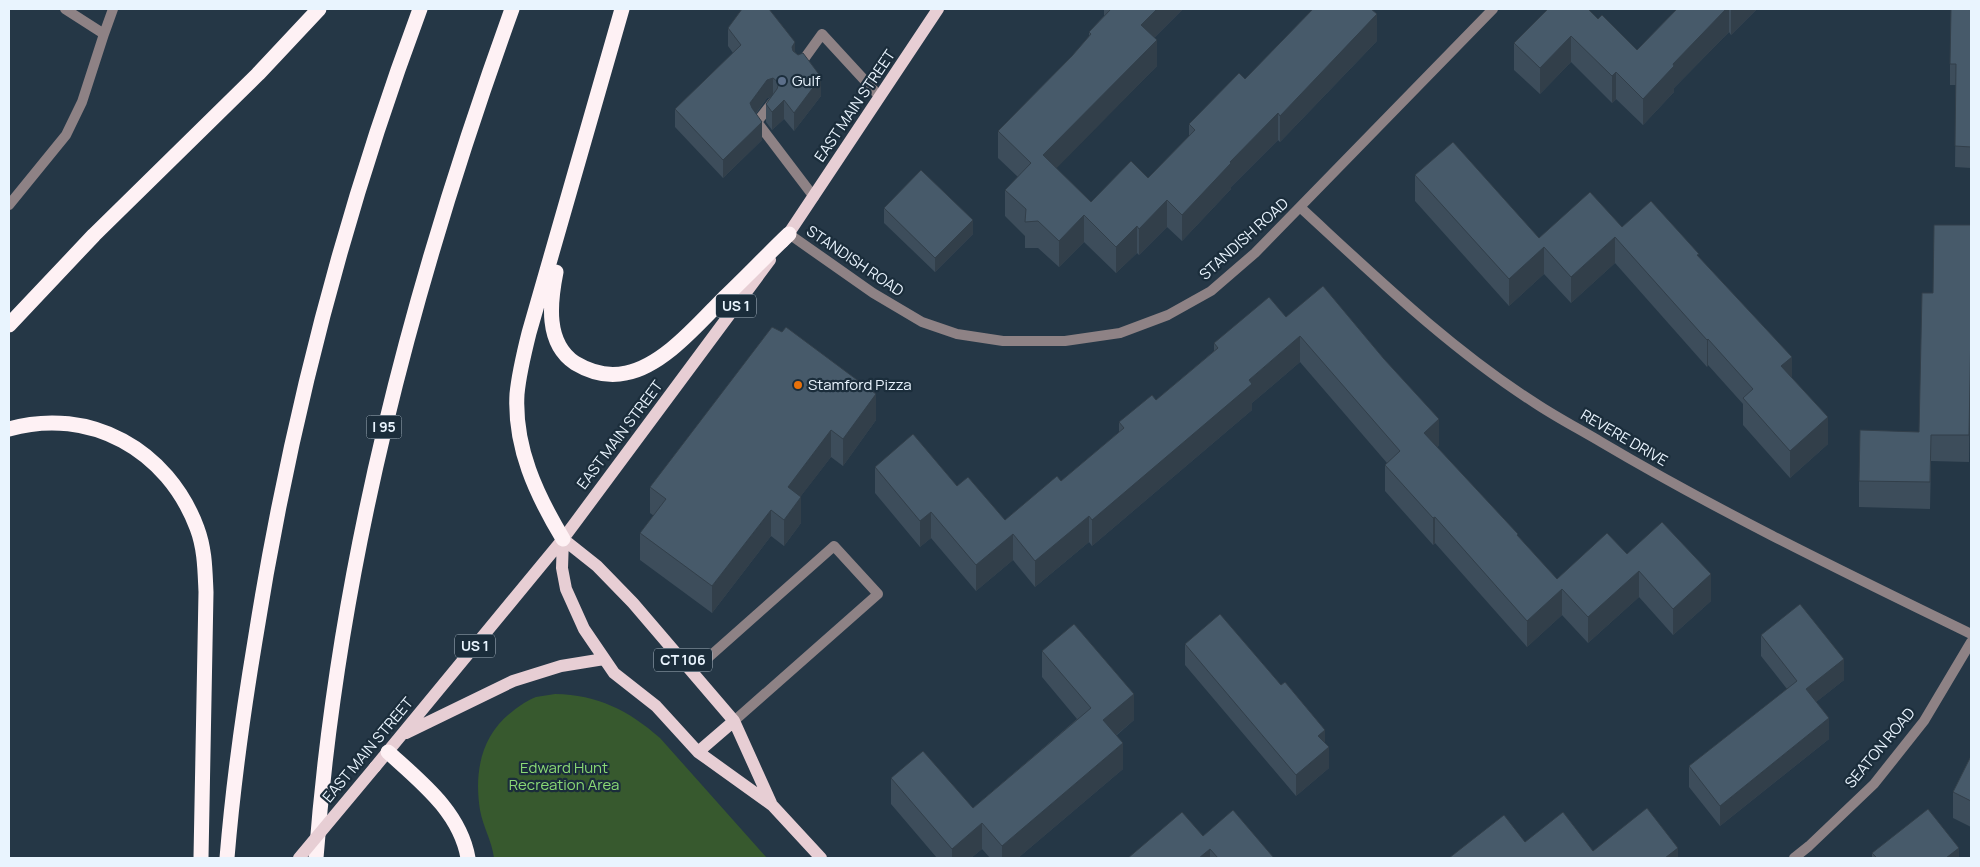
<svg xmlns="http://www.w3.org/2000/svg" width="1980" height="867" viewBox="0 0 1980 867" font-family="Manrope,sans-serif">
	<style>
		.green { fill: #37592e }
		.lines { fill: none; stroke-linecap: round; stroke-linejoin: round }
		.service { stroke: #8e8285; stroke-width: 10 }
		.minor { stroke: #8e8285; stroke-width: 10 }
		.primary { stroke: #e7ced4; stroke-width: 12 }
		.motorway { stroke: #fef1f4; stroke-width: 15 }
		.primary-bridge { stroke: #e7ced4; stroke-width: 12 }
		.wall { fill: #3d4d5b }
		.shaded-wall { fill: #323f4a }
		.building { fill: #475a6a; stroke: #323f4a }
		.service-dot { fill: #5c6f8a; stroke: #1b2d3b; stroke-width: 2 }
		.food-dot { fill: #e8710a; stroke: #1b2d3b; stroke-width: 2 }
		.labels { text-anchor: middle; stroke-width: 4.5; stroke-linejoin: round; paint-order: stroke }
		.shield { fill: #1b2d3b; stroke: #abb8c4; stroke-width: 1 }
		.shield-label { font-size: 14px; font-weight: bold; fill: #e9f4fe }
		.poi-label { font-size: 15px; fill: #e9f4fe; stroke: #1b2d3b; text-anchor: start }
		.street-label { font-size: 15px; fill: #e9f4fe; stroke: #1b2d3b }
		.park-label { font-size: 15px; fill: #8ad975; stroke: #1b2d3b }
	</style>
	<rect width="100%" height="100%" fill="#253746"/>
	<path class="green" d="M555,694C598,695 628,710 660,738L767,858H494C492,841 483,827 480,810C474,772 481,735 513,711C519,706 528,700 536,697C542,696 549,695 555,694Z"/>
	<g class="lines">
		<path class="service" d="M799,66L822,34L880,97
			M772,103L757,122L814,197
			M692,672L834,546L878,594L734,721"/>
		<path class="minor" d="M104,34L113,9
			M9,205L66,135L82,102L104,34L65,9
			M1301,208C1376,277 1449,348 1535,403C1556,417 1579,429 1601,442C1721,513 1846,573 1971,634
			M789,234L873,293L922,322L957,334L1003,341H1065L1120,333L1168,315L1211,291L1255,253L1493,9
			M1794,858L1809,846L1874,784L1924,721L1971,642"/>
		<path class="primary" d="M783,242L938,9
			M563,539L562,568L566,589L584,629L614,673L656,706L698,752L772,805L821,858
			M563,539L597,566L633,603L734,721L771,803
			M406,733L513,681L561,666L604,659
			M698,752L734,721
			M375,767L563,539L770,260"/>
		<path class="motorway" d="M556,272C550,302 545,343 575,363C590,372 608,377 626,373C663,366 698,324 724,298C746,277 767,255 789,234
			M9,325L94,235L258,74L319,9
			M9,429C90,406 168,450 197,528C205,549 205,571 206,592L201,858
			M563,539C536,494 514,447 517,394C519,373 524,353 529,333L622,9
			M388,752C421,782 460,812 468,858
			M227,858C233,785 243,713 255,641C289,425 344,213 420,9
			M316,858C338,566 413,283 512,9"/>
		<path class="primary-bridge" d="M299,858L375,767"/>
	</g>
	<path class="wall" d="M1104,9H1183L1154,38L1157,66L1056,168L1091,202L1148,178L1189,136V124L1245,79L1377,41L1280,142L1278,140L1231,187V189L1182,241L1167,227L1139,255L1137,253L1116,273L1084,242L1059,267L1038,248H1025V236L1005,216V190L1018,177L998,158V131L1072,56L1089,37V32L1104,16Z
		M1677,9H1757L1731,35L1729,32L1674,88V92L1643,125L1616,99L1612,103L1571,62L1540,94L1514,70V43L1598,19L1637,50Z
		M1971,9V168L1955,167L1956,85H1950V64Z
		M728,28L795,52L821,96L794,131L784,119L772,130L766,122V104L771,97L767,98L756,114L762,140L723,178L675,127V109L733,53L728,46Z
		M1415,175L1539,238L1622,227L1699,257L1792,378L1828,444L1790,478L1743,425V404L1708,365L1707,367L1615,263L1571,303L1544,274L1509,306L1415,201Z
		M884,208L973,234L935,272L884,223Z
		M1971,225L1969,462L1931,461L1930,509L1859,507V481L1919,432L1933,293Z
		M1286,317L1439,445L1437,447L1557,579L1627,554L1711,601L1673,635L1639,597L1588,643L1562,615L1527,647L1435,543L1433,545L1385,491V465L1387,463L1300,362L1252,403V410L1092,546L1089,542L1035,587L1013,560L976,591L931,538L920,547L875,493V467L957,486L1005,520L1061,481L1119,432V422L1156,400L1214,351V343Z
		M782,332L876,420L843,466L831,457L800,497L801,523L784,546L771,536L712,613L640,560V533L654,516L650,513V487Z
		M1761,635L1844,680L1816,702L1829,739L1720,826L1689,787V766L1787,689L1761,656Z
		M1185,644L1325,743L1329,768L1296,796L1185,665Z
		M1042,651L1134,720L1117,735L1123,769L1018,858H990L982,849L971,858H937L891,804V778L973,808L1077,719L1042,677Z
		M1971,756V827L1953,818V792Z
		M1203,836L1274,858H1128Z
		M1872,853L1959,858H1872Z"/>
	<path class="shaded-wall" d="M1157,9H1183L1141,51V25Z
		M1726,9H1729V32L1674,88V92L1643,125V99L1673,64Z
		M1731,9H1757L1731,35Z
		M1377,14V41L1280,142V116Z
		M1571,36V62L1540,94V68Z
		M1157,40V66L1043,182V155Z
		M795,42V60L792,47Z
		M1616,72V99L1612,103V76Z
		M821,77V96L794,131V113Z
		M773,78V96L767,98L750,121V103L767,80Z
		M784,100V119L772,130V112Z
		M1278,113V140L1231,187V189L1182,241V215L1230,162Z
		M762,122V140L723,178V160Z
		M1167,200V227L1139,255V229Z
		M1084,215V242L1059,267V241Z
		M973,220V234L935,272V258Z
		M1137,226V253L1116,273V247Z
		M1615,237V263L1571,303V277Z
		M1544,247V274L1509,306V279Z
		M1971,323V350L1969,462V435Z
		M1300,336V362L1252,403V410L1092,546V520L1249,380Z
		M1708,339V365L1707,367V340Z
		M1792,357V383L1781,366Z
		M876,394V420L843,466V439Z
		M1828,417V444L1790,478V451Z
		M1439,419V445L1424,459V433Z
		M831,430V457L788,513V487Z
		M801,497V523L784,546V520Z
		M771,510V536L712,613V586Z
		M931,512V538L920,547V521Z
		M1089,516V542L1035,587V561Z
		M1435,517V543L1433,545V518Z
		M1013,534V560L976,591V565Z
		M1639,571V597L1588,643V617Z
		M1711,574V601L1673,635V609Z
		M1562,589V615L1527,647V621Z
		M1844,659V680L1806,710V689Z
		M1134,694V720L1103,746V720Z
		M1829,718V739L1720,826V806Z
		M1325,730V750L1329,747V768L1296,796V775L1318,736Z
		M1123,743V769L1018,858H1002V846Z
		M982,823V849L971,858H952V849Z
		M1678,848V858H1665Z
		M1959,848V858H1946Z
		M1210,849V858H1199Z"/>
	<path class="building" d="M742,9H769L795,42L792,47L793,51L798,55L803,53L821,77L794,113L784,100L772,112L766,104L777,89L779,83L773,78L767,80L750,103L752,108L762,122L723,160L675,109L741,45L728,28Z
		M1111,9H1157L1141,25L1157,40L1043,155L1091,202L1131,161L1148,178L1195,130L1189,124L1239,73L1245,79L1313,9H1371L1377,14L1280,116L1278,113L1230,162L1231,163L1182,215L1167,200L1139,229L1137,226L1116,247L1084,215L1059,241L1038,221L1025,222L1026,209L1005,190L1031,163L998,131L1072,56L1091,34L1089,32Z
		M1548,9H1588L1598,19L1602,15L1637,50L1677,9H1726L1673,64L1674,66L1643,99L1616,72L1612,76L1571,36L1540,68L1514,43Z
		M1951,9H1971V147L1955,146L1956,64H1950Z
		M1453,142L1539,238L1590,192L1622,227L1651,201L1699,254L1697,255L1792,357L1781,366L1828,417L1790,451L1743,398L1753,389L1708,339L1707,340L1615,237L1571,277L1544,247L1509,279L1415,175Z
		M921,170L973,220L935,258L884,208Z
		M1934,225H1971V323L1969,435H1931L1930,482L1859,481L1860,430L1919,432L1922,293H1933Z
		M1323,286L1384,359L1439,419L1424,433L1518,534L1517,535L1557,579L1607,533L1627,554L1662,522L1711,574L1673,609L1639,571L1588,617L1562,589L1527,621L1435,517L1433,518L1385,465L1400,451L1300,336L1249,380L1252,384L1092,520L1089,516L1035,561L1013,534L976,565L931,512L920,521L875,467L913,434L957,486L968,477L1005,520L1057,476L1061,481L1124,428L1119,422L1152,395L1156,400L1218,348L1214,343L1269,297L1286,317Z
		M772,327L782,332L786,327L876,394L843,439L831,430L788,487L801,497L784,520L771,510L712,586L640,533L666,499L650,487Z
		M1800,604L1844,659L1806,689L1829,718L1720,806L1689,766L1797,681L1761,635Z
		M1220,614L1281,685L1285,682L1325,730L1318,736L1329,747L1296,775L1185,644Z
		M1074,624L1134,694L1103,720L1123,743L1002,846L982,823L952,849L891,778L923,751L973,808L1091,708L1042,651Z
		M1971,756V801L1953,792Z
		M1647,808L1678,848L1665,858H1449L1504,815L1525,842L1563,812L1593,851Z
		M1928,809L1959,848L1946,858H1877L1872,853Z
		M1233,810L1274,858H1218L1210,849L1199,858H1128L1182,812L1203,836Z"/>
	<circle class="service-dot" cx="782" cy="81" r="5"/>
	<circle class="food-dot" cx="798" cy="385" r="5"/>
	<g class="labels">
		<g class="shield">
			<rect x="716" y="294.5" width="40" height="23" rx="4"/>
			<rect x="366.5" y="415.5" width="35" height="23" rx="4"/>
			<rect x="455" y="634.5" width="40" height="23" rx="4"/>
			<rect x="654" y="648.5" width="58" height="23" rx="4"/>
		</g>
		<g class="shield-label">
			<text x="736" y="311">US 1</text>
			<text x="384" y="432">I 95</text>
			<text x="475" y="651">US 1</text>
			<text x="683" y="665">CT 106</text>
		</g>
		<g class="poi-label">
			<text x="792" y="86">Gulf</text>
			<text x="808" y="390">Stamford Pizza</text>
		</g>
		<g class="street-label">
			<text transform="translate(855 106) rotate(-56)" y="5">EAST MAIN STREET</text>
			<text transform="translate(1244 239) rotate(-42)" y="5">STANDISH ROAD</text>
			<text transform="translate(855 261) rotate(34)" y="5">STANDISH ROAD</text>
			<text transform="translate(620 435) rotate(-53)" y="5">EAST MAIN STREET</text>
			<text transform="translate(1624 438) rotate(30)" y="5">REVERE DRIVE</text>
			<text transform="translate(1880 748) rotate(-50)" y="5">SEATON ROAD</text>
			<text transform="translate(368 750) rotate(-50)" y="5">EAST MAIN STREET</text>
		</g>
		<g class="park-label">
			<text x="564" y="773">Edward Hunt<tspan x="564" dy="17">Recreation Area</tspan></text>
		</g>
	</g>
	<rect width="1980" height="867" fill="none" stroke="#e9f4fe" stroke-width="20"/>
</svg>
